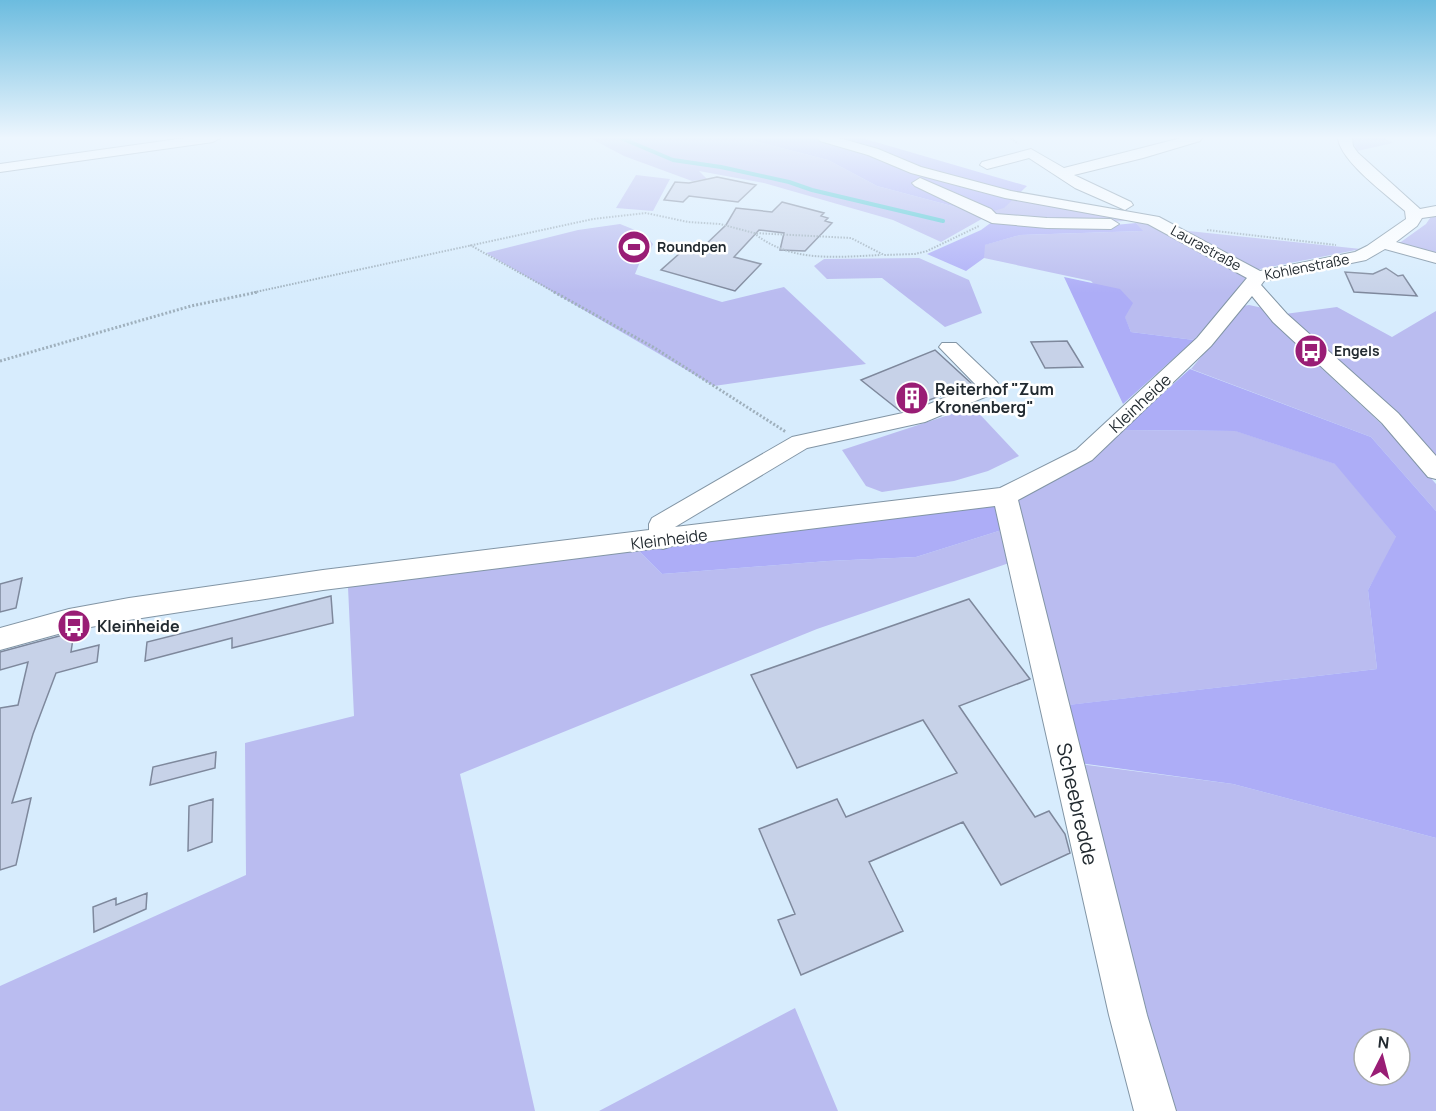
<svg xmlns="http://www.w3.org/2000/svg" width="1436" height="1111" viewBox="0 0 1436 1111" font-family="Manrope,sans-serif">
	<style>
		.green { fill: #babcf0; fill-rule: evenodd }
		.forest { fill: #adadf7 }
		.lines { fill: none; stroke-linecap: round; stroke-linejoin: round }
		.stream { stroke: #53c7d2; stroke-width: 4 }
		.building { fill: #c7d2e8; stroke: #7e889c; stroke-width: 1.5 }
		.minor-casing { stroke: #8295a5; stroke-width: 2 }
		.path-far1 { stroke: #9fb0bd; stroke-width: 2; stroke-dasharray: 1.5 1.5; stroke-linecap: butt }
		.path { stroke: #9fb0bd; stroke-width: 3; stroke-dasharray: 2 2; stroke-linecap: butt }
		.minor { fill: #fff; fill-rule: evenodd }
		.labels { text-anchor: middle; stroke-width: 5; stroke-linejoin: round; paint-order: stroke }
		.far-poi-label { font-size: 14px; font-weight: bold; fill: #222a30; stroke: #fff; text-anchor: start }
		.far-street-label { font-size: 14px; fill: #222a30; stroke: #fff }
		.poi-label { font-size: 16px; font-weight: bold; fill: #222a30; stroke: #fff; text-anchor: start }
		.street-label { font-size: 16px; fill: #222a30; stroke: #fff }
		.near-street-label { font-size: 20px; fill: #222a30; stroke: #fff }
	</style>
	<rect width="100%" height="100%" fill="#d7ecfd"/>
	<path class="green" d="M590,138H743L828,160L877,186L982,214L1015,198L1143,219L1102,223L987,216L941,242L893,220L764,183L699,171L707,179L692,181L624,156Z
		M1351,138H1385L1393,143L1357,151Z
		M636,175L670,179L653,211L616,208Z
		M1436,216V257L1398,244L1426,224L1430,218Z
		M1151,222L1248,278L1194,340L1131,332L1125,318L1091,281L984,258V245L1020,235L1142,231L1136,223Z
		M620,224L645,234L634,237L649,239L653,244L651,249L644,252L635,274L722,302L784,287L866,364L714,386L486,253L578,230Z
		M1179,230L1361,249L1255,270Z
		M919,258L969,280L982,313L945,327L882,278L827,279L814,266L824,259Z
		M1249,305L1263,308L1318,365L1390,432L1436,484V511L1371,437L1191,369L1243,306Z
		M1337,307L1392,337L1436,311V460L1285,314Z
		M973,407L1019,456L988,471L954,481L882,492L866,486L842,450Z
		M1121,430L1236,431L1336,464L1397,538L1368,590L1377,669L1060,706L1010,498Z
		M1005,529L1012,562L817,629L460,774L535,1111H0V986L246,875L245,743L354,716L348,587L639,551L662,574L828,561L916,557Z
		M1072,763L1233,784L1436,838V1111H1161ZM1364,1039H1400V1075H1364Z
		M795,1008L838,1111H599Z"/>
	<path class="forest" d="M743,138H862L1027,186L1004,208L982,214L877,186L828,160Z
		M996,219L1104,226L1136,223L1143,231L1020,235L985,245L984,258L966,271L927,254L981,230Z
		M1064,277L1120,289L1133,303L1125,317L1131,332L1194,340L1123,404Z
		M1190,369L1371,437L1436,511V838L1233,784L1072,762L1059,706L1377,669L1368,590L1396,537L1335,464L1235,431L1122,430Z
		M998,503L1005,529L916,557L828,561L662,574L639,551Z"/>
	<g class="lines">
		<path class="stream" d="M621,138L673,160L721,167L789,182L812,190L943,221"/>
	</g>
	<path class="building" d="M717,177L756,185L738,202L689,196L683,202L664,200L675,182L689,183Z
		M782,202L824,213L821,216L828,218L825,221L832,223L805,251L780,250L784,233L759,230L734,257L761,264L735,291L661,270L689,245L702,248L726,225L736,208L772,212Z
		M1386,268L1398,276L1403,275L1417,296L1354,292L1345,272L1373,274Z
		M1067,341L1083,367L1045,368L1031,342Z
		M935,350L972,384L900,411L861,380Z
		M22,578L16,608L0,612V584Z
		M331,596L333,623L232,648V638L145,661L147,642Z
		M969,599L1030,679L959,706L1035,817L1049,811L1065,834L1070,853L1001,885L963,822L869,862L903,931L801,975L778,920L795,914L759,829L837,799L846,817L957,773L923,720L797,768L751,675Z
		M74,632L71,652L99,645L97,662L56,673L33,734L12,803L31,798L16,865L0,870V708L18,705L28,662L0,670V652Z
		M216,752L215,768L150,785L153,767Z
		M213,799L212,842L188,851L189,806Z
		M147,893L146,909L94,932L93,907L116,898V905Z"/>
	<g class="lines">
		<defs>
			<path id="minor" d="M185,138H220L213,142L0,172V164Z
				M818,138H839L878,149L921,167L1011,191L1159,217L1260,271L1355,252L1367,246L1406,219L1405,211C1387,195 1340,161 1338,138H1352L1353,146L1358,153L1420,209L1436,206V216L1422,218L1417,226L1396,242L1436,253V263L1385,249L1366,260L1264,281L1261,285L1287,314L1398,413L1436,456V479L1428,477L1382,423L1273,322L1252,296L1211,346L1092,460L1018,500L1147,1015L1176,1111H1134L1109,1015L995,506L672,546L663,549L659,548L323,590L129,620L69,631L0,650V628L69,609L129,598L323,570L649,530V524L652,518L792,437L912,411L976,385L939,347L942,343H956L997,382L1000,387L997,392L925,422L807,448L675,527L1000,488L1076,450L1197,338L1247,278L1148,224L1005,198L911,173L868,155L820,141Z
				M1181,138H1202L1200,141L1143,158L1074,175L1131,202L1133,205L1125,210L1075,188L1029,158L987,169L980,165L982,162L1031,149L1064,168Z
				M920,178L991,209L996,214L1047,218L1111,219L1119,224L1111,229L1047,228L992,223L915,186L912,183Z"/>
		</defs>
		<use href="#minor" class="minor-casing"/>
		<path class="path-far1" d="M1011,138L1018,144
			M1207,230L1336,245
			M754,233C790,263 837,257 881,255
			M470,245L556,293
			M251,293L593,219L646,213L688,222L720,224L754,233L851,238L884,255L915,254L927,251L979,226"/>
		<path class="path" d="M554,292L653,347L786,432
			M0,361L191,306L258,292"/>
		<use href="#minor" class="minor"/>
	</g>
	<linearGradient id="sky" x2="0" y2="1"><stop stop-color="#6cbcdf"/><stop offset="0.47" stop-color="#edf6fe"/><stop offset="1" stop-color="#edf6fe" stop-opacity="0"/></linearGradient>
	<rect width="1436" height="293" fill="url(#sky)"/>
	<defs>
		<symbol id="stadium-disc" viewBox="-11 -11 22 22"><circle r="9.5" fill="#991d75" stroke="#fff"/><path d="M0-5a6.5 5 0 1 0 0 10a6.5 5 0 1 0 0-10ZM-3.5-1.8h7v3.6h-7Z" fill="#fff"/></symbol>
		<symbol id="bus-disc" viewBox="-11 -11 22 22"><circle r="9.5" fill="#991d75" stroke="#fff"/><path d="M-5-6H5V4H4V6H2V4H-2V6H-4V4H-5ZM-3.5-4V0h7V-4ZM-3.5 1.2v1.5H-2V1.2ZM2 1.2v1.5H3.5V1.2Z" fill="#fff"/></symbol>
		<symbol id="building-disc" viewBox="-11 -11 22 22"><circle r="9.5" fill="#991d75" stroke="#fff"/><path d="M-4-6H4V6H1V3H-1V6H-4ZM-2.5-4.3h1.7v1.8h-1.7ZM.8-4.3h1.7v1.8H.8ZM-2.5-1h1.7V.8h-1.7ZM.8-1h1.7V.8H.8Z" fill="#fff"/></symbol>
	</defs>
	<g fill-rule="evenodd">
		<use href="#stadium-disc" x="615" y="228" width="38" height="38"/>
		<use href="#bus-disc" x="1292" y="332" width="38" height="38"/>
		<use href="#building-disc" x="893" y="379" width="38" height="38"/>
		<use href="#bus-disc" x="55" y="607" width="38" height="38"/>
	</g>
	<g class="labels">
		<g class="far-poi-label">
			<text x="657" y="252">Roundpen</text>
			<text x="1334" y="356">Engels</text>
		</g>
		<g class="far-street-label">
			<text transform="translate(1206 248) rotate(29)" y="5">Laurastraße</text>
			<text transform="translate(1307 267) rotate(-11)" y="5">Kohlenstraße</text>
		</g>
		<g class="poi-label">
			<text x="935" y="395">Reiterhof "Zum<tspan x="935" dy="18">Kronenberg"</tspan></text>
			<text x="97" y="632">Kleinheide</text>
		</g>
		<g class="street-label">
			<text transform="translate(1140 403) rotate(-43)" y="6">Kleinheide</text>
			<text transform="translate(669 539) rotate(-7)" y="6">Kleinheide</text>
		</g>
		<g class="near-street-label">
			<text transform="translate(1077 804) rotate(77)" y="7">Scheebredde</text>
		</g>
	</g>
	<g transform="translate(1382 1057) rotate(6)"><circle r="28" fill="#ffffff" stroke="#a7aaac" stroke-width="1.5"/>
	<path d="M0-4.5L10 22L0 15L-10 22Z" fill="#991d75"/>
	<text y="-9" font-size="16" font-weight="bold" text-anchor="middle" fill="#222a30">N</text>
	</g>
</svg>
